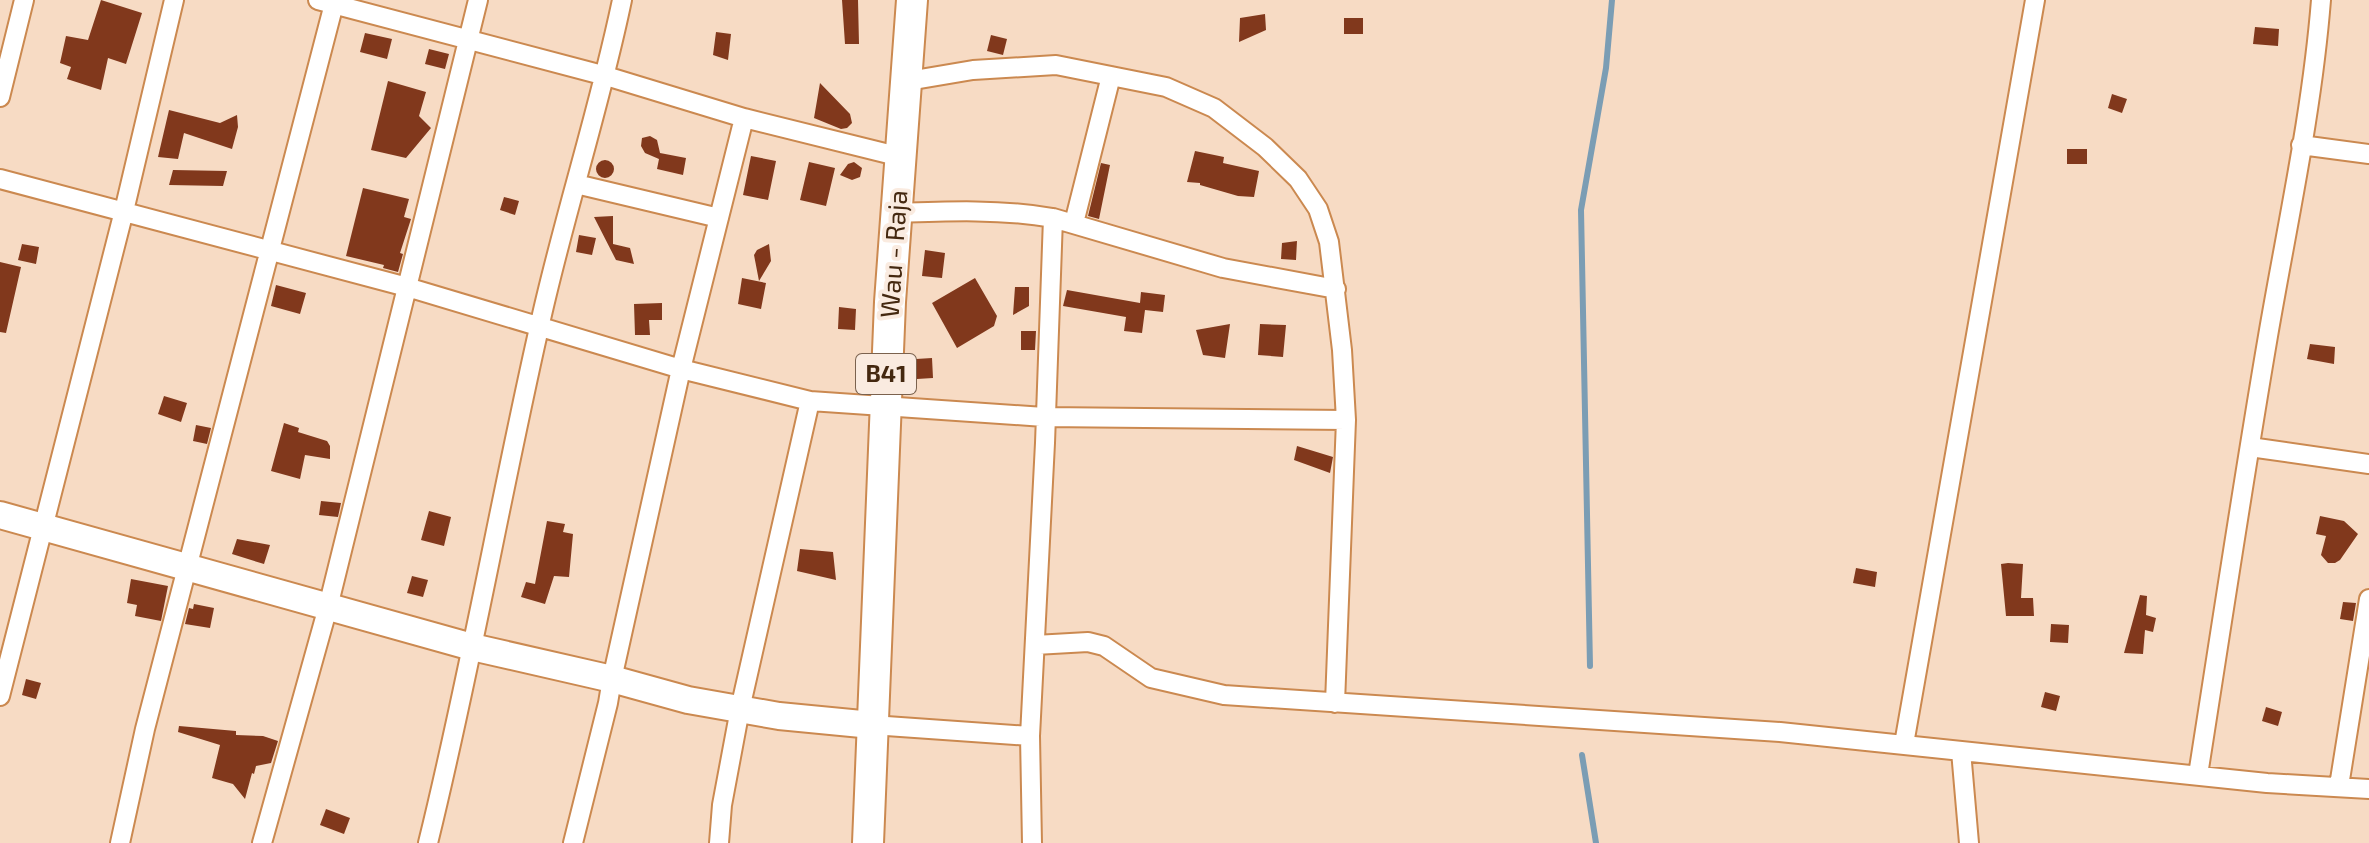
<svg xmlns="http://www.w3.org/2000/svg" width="2369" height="843" viewBox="0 0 2369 843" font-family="'Exo 2',sans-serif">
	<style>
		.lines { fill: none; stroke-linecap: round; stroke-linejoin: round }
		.stream { stroke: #7b9db4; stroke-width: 6 }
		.building { fill: #81381c }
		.street-casing { stroke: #cb8950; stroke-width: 22 }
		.secondary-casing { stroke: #cb8950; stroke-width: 30 }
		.primary-casing { stroke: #cb8950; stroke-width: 34 }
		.street { stroke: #fff; stroke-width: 18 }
		.secondary { stroke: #fff; stroke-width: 26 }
		.primary { stroke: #fff; stroke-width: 30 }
		.labels { text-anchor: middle; stroke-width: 8; stroke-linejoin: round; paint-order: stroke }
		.shield { fill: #faebe0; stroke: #7b624e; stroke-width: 2 }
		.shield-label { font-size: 24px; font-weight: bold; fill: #442810 }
		.street-label { font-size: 26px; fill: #442810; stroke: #faebe0 }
	</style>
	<rect width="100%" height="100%" fill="#f7dbc4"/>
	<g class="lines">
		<path class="stream" d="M1590,666L1581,210L1606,68L1612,0
			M1582,755L1596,843"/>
	</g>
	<path class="building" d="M101,0L142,13L126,64L108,58L101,90L67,79L71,67L60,63L66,36L88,40Z
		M842,0H858L859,44H845Z
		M1265,14L1266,30L1239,42L1240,18Z
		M1344,18H1363V34H1344Z
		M2255,27L2279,29L2278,46L2253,44Z
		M716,32L731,34L728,60L713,55Z
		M365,33L392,39L387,59L360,52Z
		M991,35L1007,39L1003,55L987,51Z
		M429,49L449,54L445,69L425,64Z
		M388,81L426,92L419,116L431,128L406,158L371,150Z
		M820,83L850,114L852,123L847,128L841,129L814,118Z
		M2112,94L2127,99L2122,113L2108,108Z
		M169,110L220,123L237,115L238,127L232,149L184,133L178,159L158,157Z
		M650,136L657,140L660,153L686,158L683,175L657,169L659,159L645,153L641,146L642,138Z
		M2067,149H2087V164H2067Z
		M1195,151L1224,157L1223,163L1259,171L1254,197L1238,196L1200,185V183L1187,182Z
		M751,156L776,161L768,200L743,195Z
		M596 169a9 9 0 1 1 18 0a9 9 0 1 1-18 0Z
		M809,162L835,168L826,206L800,200Z
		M854,162L862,168L860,177L852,180L840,175L848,164Z
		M1101,163L1110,165L1099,219L1088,216Z
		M173,170L227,171L223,186L169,185Z
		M363,188L409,199L404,217L411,219L400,253L403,254L398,272L383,268L384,265L346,256Z
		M504,197L519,201L515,215L500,210Z
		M613,216V244L630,248L634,264L616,260L594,217Z
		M579,235L596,238L592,255L576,252Z
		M1297,241L1296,260L1281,259L1282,243Z
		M22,244L39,247L36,264L18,260Z
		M769,244L771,261L759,281L754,255L757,250Z
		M925,250L945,253L942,278L922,276Z
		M0,262L21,267L6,333L0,332Z
		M742,278L766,283L761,309L738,304Z
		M975,278L997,316L994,326L957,348L932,303Z
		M276,285L306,293L300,314L271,306Z
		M1015,287H1029V306L1013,315Z
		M1067,290L1140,303L1141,292L1165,295L1163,312L1145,310L1142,333L1124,331L1126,317L1063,306Z
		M662,303V320H649L650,335H635L634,304Z
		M839,307L856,309L855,330L838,329Z
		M1230,324L1225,358L1203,355L1196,330Z
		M1260,324L1286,325L1283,357L1258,355Z
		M1021,331H1036L1035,350H1021Z
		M2310,344L2335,347L2334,364L2307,359Z
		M932,358L933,378L917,379L916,359Z
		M164,396L187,403L181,422L158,414Z
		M284,423L299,428L298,432L327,441L330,446V459L305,455L300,479L271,471Z
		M196,425L211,428L207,444L193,441Z
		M1297,446L1333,457L1330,473L1294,460Z
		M321,501L341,503L338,517L319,515Z
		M429,511L451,517L444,546L421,540Z
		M2320,516L2344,521L2358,534L2340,560L2335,563H2328L2321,555L2326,536L2316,534Z
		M547,521L565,524L563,532L573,534L569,577L554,576L545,604L521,597L526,582L535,584Z
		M237,539L270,545L264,564L232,554Z
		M800,549L833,552L836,580L797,571Z
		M2008,563L2023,564L2021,598H2033L2034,616H2006L2001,564Z
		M1856,568L1877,572L1875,587L1853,583Z
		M412,576L428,580L423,597L407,593Z
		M131,579L168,586L161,621L135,616L137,605L127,603Z
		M2140,595L2147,596L2146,615L2156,618L2153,632L2145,630L2143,654L2124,653Z
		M2343,602L2356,603L2353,621L2340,619Z
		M194,604L214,608L210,628L185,624L189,608L193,609Z
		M2051,624L2069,625L2068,643L2050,642Z
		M26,679L41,683L36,699L22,695Z
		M2045,692L2060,696L2056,711L2041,707Z
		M2266,707L2282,712L2278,726L2262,721Z
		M179,726L236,731V735L263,736L278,741L271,763L256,766L254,774L252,773L245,799L233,784L212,778L220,745L178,732Z
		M326,809L350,818L344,834L320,825Z"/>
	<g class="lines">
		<defs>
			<path id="street" d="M318,0L606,76L744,118L901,157
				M908,81L973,70L1056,65L1166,87L1214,108L1265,147L1298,179L1318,209L1329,242L1342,350L1346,420L1335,703
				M0,97L24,0
				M2301,145L2369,154
				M0,179L407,287L681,369L810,401L1044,417L1346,420
				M576,184L719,218
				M897,213C950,211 1001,209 1053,218L1223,268L1336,289
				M1074,223L1111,76
				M2250,447L2369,464
				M1035,645L1088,642L1104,646L1151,678L1224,695L1780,732L2267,783L2369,789
				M0,696L124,211L174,0
				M872,725L1030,736
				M1904,744L2035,0
				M1961,751L1969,843
				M2198,775C2221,629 2243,482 2268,336C2287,225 2312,113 2321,0
				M2339,786L2369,599
				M120,843L145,729L335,0
				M262,843L328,607L478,0
				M428,843C470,673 500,500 539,328C563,218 599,111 622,0
				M573,843L608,703L612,679L681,369L744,118
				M719,843L722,805L740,709L810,401
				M1032,843L1030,736L1045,443L1053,218"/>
			<path id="secondary" d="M0,515L472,647L612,679L688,700L779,716L872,725"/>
			<path id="primary" d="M868,843L890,302L912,0"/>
		</defs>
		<use href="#street" class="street-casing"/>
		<use href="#secondary" class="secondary-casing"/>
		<use href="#primary" class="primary-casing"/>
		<use href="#street" class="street"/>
		<use href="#secondary" class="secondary"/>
		<use href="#primary" class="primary"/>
	</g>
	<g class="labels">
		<rect class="shield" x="856" y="354" width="60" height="40" rx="6"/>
		<g class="shield-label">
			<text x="886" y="382">B41</text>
		</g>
		<g class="street-label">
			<text transform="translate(894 254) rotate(-86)" y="9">Wau - Raja</text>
		</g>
	</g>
</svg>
